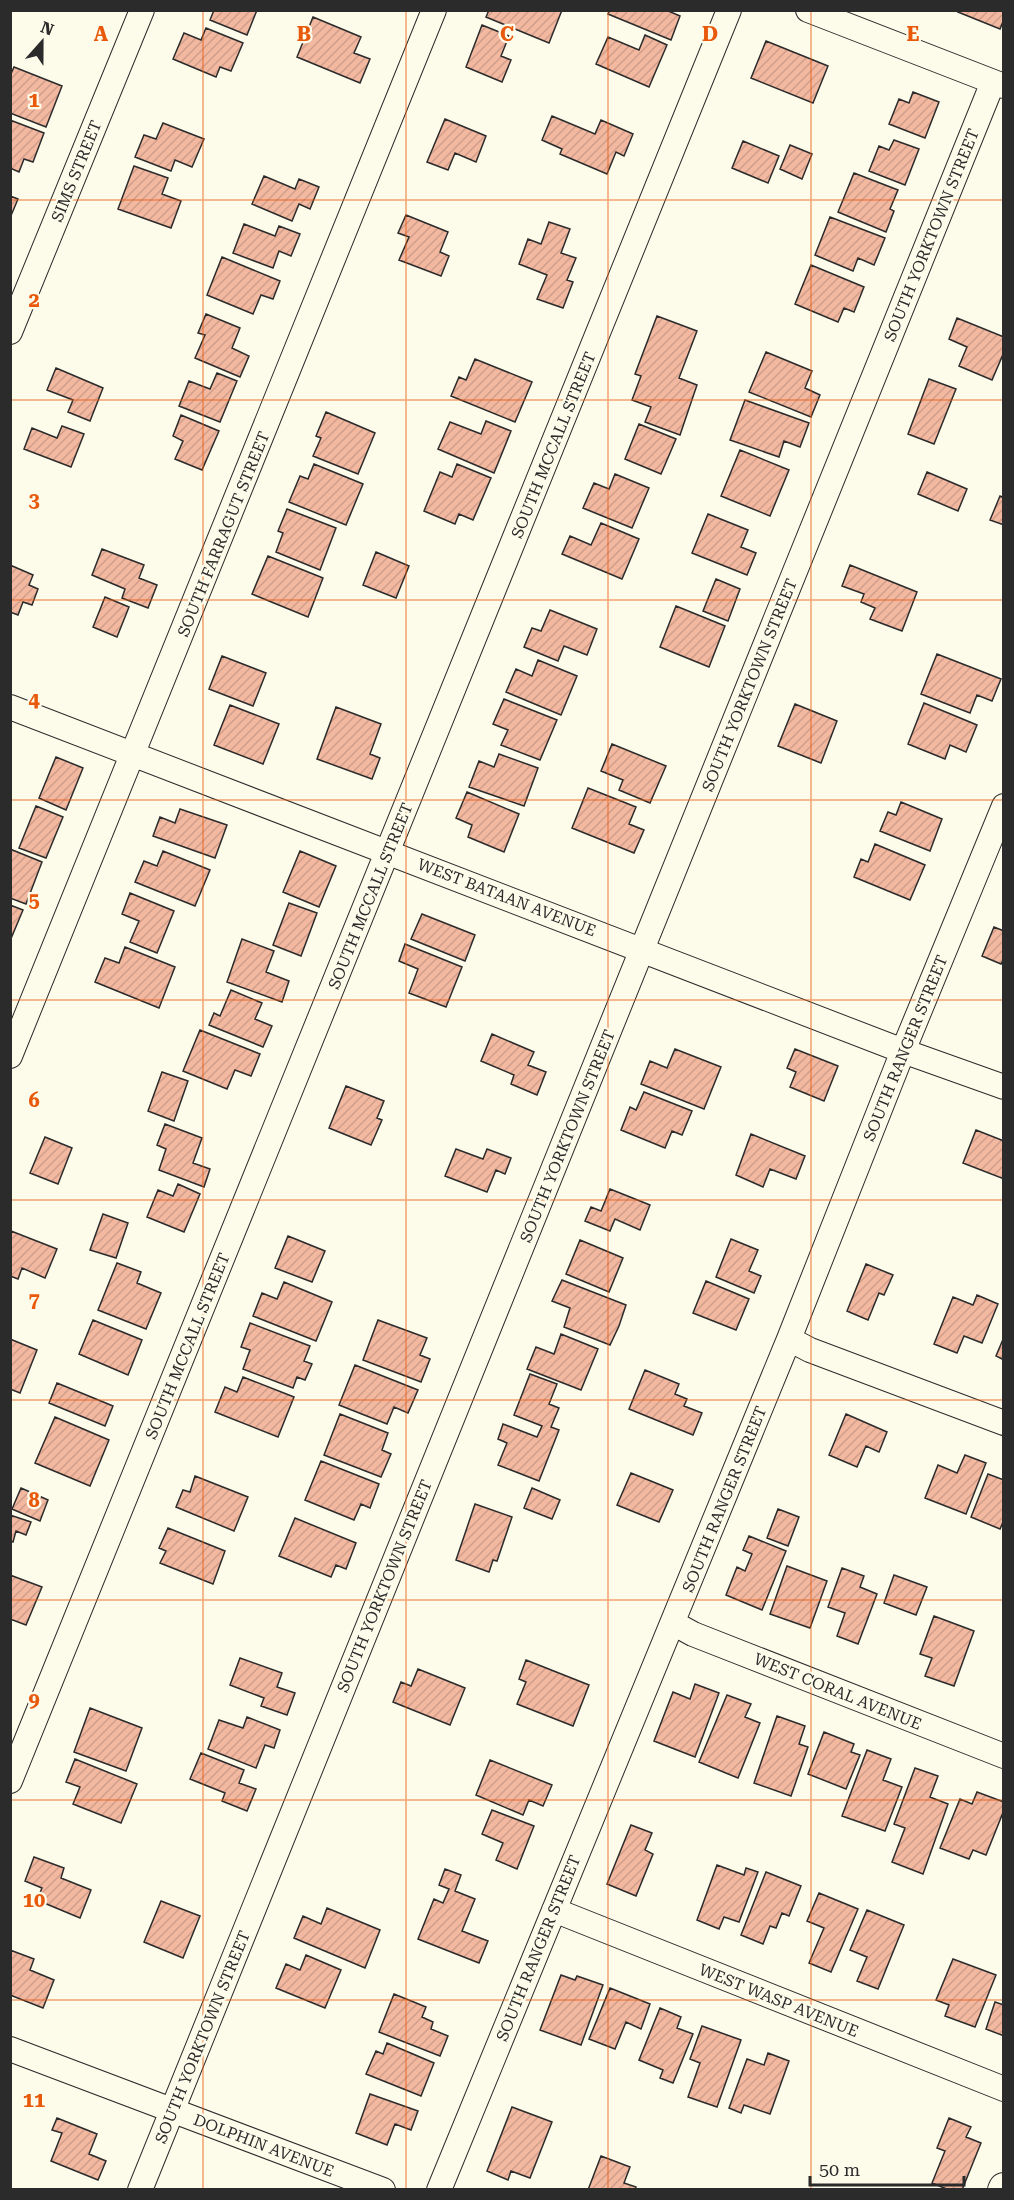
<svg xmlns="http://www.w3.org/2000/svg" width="1014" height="2200" viewBox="0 0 1014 2200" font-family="'Roboto Serif',serif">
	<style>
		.building { fill: url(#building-hatch); stroke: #2b2b2b; stroke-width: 1.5 }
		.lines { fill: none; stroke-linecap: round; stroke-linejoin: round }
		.minor-casing { stroke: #2b2b2b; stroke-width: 26 }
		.major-casing { stroke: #2b2b2b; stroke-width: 32 }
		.minor { stroke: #fdfbea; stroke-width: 24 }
		.major { stroke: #fdfbea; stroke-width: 30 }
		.grid { fill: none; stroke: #e8590c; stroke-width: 1.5; stroke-opacity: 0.55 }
		.labels { text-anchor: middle; stroke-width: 4.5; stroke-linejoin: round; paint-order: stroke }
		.street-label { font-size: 16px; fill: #2b2b2b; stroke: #fdfbea }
		.grid-label { font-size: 20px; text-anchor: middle; font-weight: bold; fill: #e8590c; stroke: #fdfbea; stroke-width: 4.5; stroke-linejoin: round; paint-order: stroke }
	</style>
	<defs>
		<pattern id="building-hatch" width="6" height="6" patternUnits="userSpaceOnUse" patternTransform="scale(1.5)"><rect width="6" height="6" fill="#f2b8a0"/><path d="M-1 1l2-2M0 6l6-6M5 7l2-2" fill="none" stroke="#d09e8a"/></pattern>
	</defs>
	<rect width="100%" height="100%" fill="#fdfbea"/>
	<path class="building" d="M214,10H257L247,35L210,20Z
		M489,10H562L549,43L486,17Z
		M610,10H666L680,16L671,40L608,14Z
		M959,10H1004V19L1000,29L958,12Z
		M313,17L361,37L354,53L370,59L360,83L297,57Z
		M482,25L509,36L501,56L511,60L502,82L466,67Z
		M206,28L243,43L231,71L220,67L216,77L173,59L184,33L201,40Z
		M645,35L667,45L649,87L596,64L608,37L639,50Z
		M766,41L828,66L813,103L751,78Z
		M14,67L62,86L46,127L10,113V76Z
		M913,92L939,102L925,138L889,124L899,99L909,103Z
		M552,116L595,134L601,120L633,134L624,156L616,152L607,174L560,154L562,149L542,140Z
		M445,119L486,136L476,162L455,153L448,170L427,162Z
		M10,120L44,133L33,162L24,159L19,172L10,168Z
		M163,123L204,139L192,167L175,160L171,171L135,157L144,135L156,139Z
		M894,140L919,149L905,185L869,171L879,146L889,150Z
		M743,141L779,156L768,183L732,168Z
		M790,145L812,154L802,179L780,169Z
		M134,166L168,178L162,194L181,201L171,228L118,209Z
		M854,173L898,190L890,209L894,211L886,232L838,212Z
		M264,176L295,189L299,179L319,187L310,209L299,204L292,221L252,204Z
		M10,196L18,199L10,218Z
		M406,215L448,232L440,252L449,256L441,276L399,260L409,237L398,233Z
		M830,217L885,238L874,265L858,258L853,271L815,255Z
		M549,222L570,229L561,253L576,258L567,280L573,282L563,308L537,299L547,275L519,264L528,239L541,244Z
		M244,224L275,236L279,226L300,234L291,256L279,251L273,268L233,253Z
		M222,257L280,281L273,299L261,295L253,314L207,295Z
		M811,265L864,287L854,312L844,308L838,322L795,304Z
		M206,314L240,328L232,348L249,356L240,377L195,358L205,335L198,333Z
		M657,316L697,331L679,378L697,385L680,435L645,422L651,407L632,400L641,376L635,374Z
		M957,318L1004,337V352L992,380L959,366L967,347L949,339Z
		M766,352L812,371L805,388L820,395L811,417L749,392Z
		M475,359L532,382L515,422L451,396L459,377L466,380Z
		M56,368L103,388L90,421L68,412L73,400L47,390Z
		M217,373L237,381L220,422L179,406L189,381L210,389Z
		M929,379L956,389L934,444L908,434Z
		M745,400L809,423L800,447L784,441L779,457L730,440Z
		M326,412L375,433L358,474L313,456L321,438L316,436Z
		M181,415L219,431L202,470L175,459L183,441L173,436Z
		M486,421L511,431L494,473L438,449L450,422L481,434Z
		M639,424L676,439L661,474L625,459Z
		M62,426L84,434L71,467L24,449L32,428L57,438Z
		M740,450L789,470L770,516L721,496Z
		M314,464L363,484L346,525L289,502L300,476L308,479Z
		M457,464L491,478L473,520L459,514L455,524L424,511L440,472L452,477Z
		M927,472L967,489L958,511L918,494Z
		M615,474L649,488L632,528L583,508L594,483L609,489Z
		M1000,496L1004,498V525L990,520Z
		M287,509L336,528L320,570L276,552L283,533L278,531Z
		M708,514L748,530L741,547L756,553L747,575L692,553Z
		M601,523L639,539L622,579L562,554L570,536L591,545Z
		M102,549L144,565L139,578L157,585L148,608L122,598L125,589L92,575Z
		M376,552L409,566L396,598L363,585Z
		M268,556L323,578L308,617L252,594Z
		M10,565L33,575L29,585L38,589L32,605L23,602L18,615L10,612Z
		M850,565L917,592L902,631L870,619L875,608L861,602L864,594L842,586Z
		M716,579L740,589L728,621L703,611Z
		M105,597L129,607L117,637L93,627Z
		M676,606L725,626L709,667L660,647Z
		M550,610L597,629L587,655L564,646L558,661L524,647L532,628L541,631Z
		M937,654L1001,679L992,701L977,695L970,713L921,694Z
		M222,656L266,673L253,706L209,689Z
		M538,660L577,676L561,715L506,692L516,669L532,676Z
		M504,699L557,720L540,760L501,745L508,730L493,724Z
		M924,703L977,725L966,752L950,745L945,759L908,744Z
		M795,704L837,721L821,763L778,746Z
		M230,705L279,724L263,764L214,745Z
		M336,707L381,724L370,754L380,758L372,779L317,759Z
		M612,744L666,766L650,803L619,790L623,780L601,771Z
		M499,754L538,768L524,806L469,787L479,761L494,767Z
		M56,757L83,768L66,810L39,798Z
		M588,788L636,807L629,824L644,830L634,853L572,828Z
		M467,792L519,814L504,852L468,837L472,825L456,818Z
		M901,802L942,819L930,851L880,831L888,812L896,815Z
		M36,806L63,817L46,858L19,848Z
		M180,809L227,825L215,858L153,836L160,817L175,823Z
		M875,844L925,865L910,900L854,877L861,859L868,862Z
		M10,849L42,862L26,904L10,898Z
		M163,851L210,870L195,906L135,882L144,861L157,866Z
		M300,851L336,866L319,907L283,892Z
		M130,893L174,911L157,953L130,942L139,921L122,914Z
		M289,903L317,913L301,956L273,945Z
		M10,905L23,910L10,941Z
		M422,914L475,935L465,961L411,939Z
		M994,927L1004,931V959L1001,964L982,956Z
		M242,939L274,951L266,972L289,981L282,1002L227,982Z
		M405,944L462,967L446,1007L409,993L418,969L399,961Z
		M125,947L175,967L159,1008L95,982L105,958L119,963Z
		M231,990L262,1003L255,1019L272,1026L263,1047L209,1025L214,1013L220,1016Z
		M200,1030L260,1054L251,1076L235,1070L227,1089L183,1071Z
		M492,1034L534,1052L528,1065L546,1072L537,1095L511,1084L514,1075L481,1061Z
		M675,1049L721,1067L704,1109L641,1084L650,1061L667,1068Z
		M795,1049L838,1066L824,1101L790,1087L796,1072L787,1068Z
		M162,1072L188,1081L174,1121L148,1111Z
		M346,1086L384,1101L377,1118L382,1120L371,1145L329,1128Z
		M644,1092L692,1111L682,1135L672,1131L665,1148L621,1130L630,1107L636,1110Z
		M165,1124L202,1138L193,1163L210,1169L204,1187L159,1170L166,1149L157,1145Z
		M976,1130L1004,1141V1179L963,1163Z
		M751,1134L805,1156L796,1179L770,1169L763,1187L736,1175Z
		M45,1137L72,1148L58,1184L30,1173Z
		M456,1149L483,1159L487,1149L511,1158L505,1174L496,1170L487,1192L445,1176Z
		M178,1184L200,1194L184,1232L147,1217L158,1190L173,1196Z
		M610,1189L650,1205L640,1230L615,1219L610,1231L585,1221L591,1207L601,1211Z
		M103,1214L128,1223L116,1258L90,1250Z
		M11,1231L57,1249L45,1278L22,1268L18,1279L10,1276Z
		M288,1236L325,1251L312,1282L275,1268Z
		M731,1239L758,1250L749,1271L761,1276L754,1293L716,1277Z
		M580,1240L623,1258L609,1292L566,1274Z
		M117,1263L141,1272L137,1283L161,1293L146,1329L98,1310Z
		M866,1264L893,1275L884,1295L879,1293L868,1320L847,1311Z
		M562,1280L626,1305L619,1326L610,1345L564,1327L570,1308L552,1301Z
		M706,1281L749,1299L736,1330L693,1313Z
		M284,1282L332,1302L316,1341L253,1316L262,1293L277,1299Z
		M977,1295L998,1304L982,1343L964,1336L957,1353L934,1344L953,1297L973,1305Z
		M93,1320L142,1340L128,1375L79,1354Z
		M378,1320L427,1338L420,1355L430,1359L421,1382L363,1360Z
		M250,1323L310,1346L304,1361L312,1364L305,1380L297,1377L293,1388L243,1369L250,1350L241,1347Z
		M561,1334L598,1349L581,1390L527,1369L536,1347L554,1354Z
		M1004,1337V1360L996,1356Z
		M10,1339L37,1350L20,1393L10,1389Z
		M355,1365L418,1390L408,1413L394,1407L387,1424L339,1405Z
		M645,1370L679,1384L675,1394L687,1399L684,1406L702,1413L693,1435L629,1409Z
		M530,1374L557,1384L549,1404L559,1408L551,1427L559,1430L539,1481L498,1465L507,1443L498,1439L503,1424L537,1437L542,1426L514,1415Z
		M243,1377L294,1397L278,1437L215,1412L225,1387L237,1392Z
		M57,1383L113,1406L105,1426L49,1403Z
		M340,1414L388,1433L382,1450L391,1454L381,1477L324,1455Z
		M846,1414L887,1432L879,1452L866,1446L857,1467L829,1455Z
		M55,1417L109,1440L90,1486L35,1463Z
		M965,1455L986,1463L966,1514L925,1498L938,1465L957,1473Z
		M321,1461L379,1484L370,1508L361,1504L354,1520L305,1500Z
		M631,1473L673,1490L659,1522L617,1505Z
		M988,1474L1004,1480V1520L1000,1529L971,1517Z
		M195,1476L248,1497L234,1531L176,1507L183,1490L190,1492Z
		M21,1488L48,1500L40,1521L12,1509Z
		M532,1488L560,1500L552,1519L524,1508Z
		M475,1504L512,1517L497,1561L493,1560L489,1572L456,1560Z
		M778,1509L799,1517L788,1546L767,1538Z
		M10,1515L31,1522L26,1535L16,1531L13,1542L10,1541Z
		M295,1518L356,1543L346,1569L336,1565L331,1577L279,1556Z
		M168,1528L225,1551L213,1584L160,1563L166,1551L159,1548Z
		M749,1536L786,1551L762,1610L726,1595L737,1567L745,1571L752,1554L743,1550Z
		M787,1566L827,1581L810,1628L770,1614Z
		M842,1568L864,1576L860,1587L877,1594L858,1644L837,1636L845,1613L828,1607Z
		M10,1575L42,1587L26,1625L10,1619Z
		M894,1575L927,1587L916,1615L884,1603Z
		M934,1616L974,1631L954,1686L925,1676L932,1658L920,1654Z
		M240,1658L282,1673L277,1687L295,1693L287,1715L261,1706L264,1698L230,1685Z
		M526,1660L589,1685L573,1726L517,1704L526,1682L519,1679Z
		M418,1669L465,1688L450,1725L393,1702L401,1682L411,1686Z
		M695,1684L719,1693L695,1757L654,1741L673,1692L690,1699Z
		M727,1695L751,1704L745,1717L760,1723L738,1778L699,1762Z
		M90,1708L142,1728L126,1771L74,1752Z
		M777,1716L805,1726L799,1744L808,1747L791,1796L754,1783Z
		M247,1717L280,1730L274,1748L265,1745L256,1768L208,1749L219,1720L243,1728Z
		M824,1732L854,1744L851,1752L860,1755L846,1789L808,1774Z
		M867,1750L891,1759L883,1780L902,1787L885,1831L842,1816Z
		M201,1753L244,1770L239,1783L256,1789L247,1811L222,1801L225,1793L190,1779Z
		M75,1759L137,1784L121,1823L73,1804L80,1787L66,1782Z
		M490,1760L552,1785L543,1806L529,1800L523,1815L476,1795Z
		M915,1768L938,1776L930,1797L948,1804L923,1874L892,1862L905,1828L894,1824Z
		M977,1792L1004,1802V1810L986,1855L973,1850L969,1859L940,1848L960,1799L972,1804Z
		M492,1810L534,1826L517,1869L496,1860L503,1843L482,1834Z
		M631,1825L652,1833L645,1850L653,1854L636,1896L607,1884Z
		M34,1857L64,1868L61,1878L91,1890L80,1918L37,1900L42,1888L25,1881Z
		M717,1865L744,1875L746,1868L758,1872L739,1922L724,1917L719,1929L697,1920Z
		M445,1869L461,1875L455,1891L475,1899L462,1931L488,1941L479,1963L418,1939L434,1899L443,1903L449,1889L439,1885Z
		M766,1872L801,1886L789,1916L782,1913L776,1928L770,1926L763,1944L741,1935Z
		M819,1893L858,1909L831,1972L809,1963L824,1928L807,1921Z
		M161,1901L200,1916L183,1958L144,1942Z
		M327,1908L380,1930L365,1968L294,1938L303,1916L321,1924Z
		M867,1910L904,1925L878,1989L857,1981L867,1957L850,1950Z
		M10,1950L34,1959L30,1970L54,1980L43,2008L10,1995Z
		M306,1955L341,1970L325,2008L276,1988L286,1964L300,1970Z
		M953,1959L996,1975L975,2027L945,2016L949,2005L936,2000Z
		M561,1975L575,1980L577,1976L603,1985L581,2045L540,2030Z
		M610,1988L650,2004L641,2029L626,2022L615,2049L589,2039Z
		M394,1994L426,2007L422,2017L433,2022L431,2029L448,2036L440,2056L379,2032Z
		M995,2002L1004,2005V2036L986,2029Z
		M660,2008L681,2017L677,2028L693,2034L673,2083L660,2078L663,2070L639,2060Z
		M702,2026L741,2040L717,2107L688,2097L700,2063L690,2059Z
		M387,2043L434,2063L421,2096L366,2074L376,2051L383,2054Z
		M768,2053L789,2061L770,2114L744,2105L741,2113L729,2108L747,2059L764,2065Z
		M370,2094L418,2111L411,2130L395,2124L387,2145L356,2133Z
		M512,2107L552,2122L530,2178L511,2171L508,2180L487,2171Z
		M57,2118L97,2134L89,2154L106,2161L98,2180L51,2161L62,2133L52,2130Z
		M949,2118L971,2127L966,2137L981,2143L962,2190H949L932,2183L945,2151L937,2148Z
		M601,2156L630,2167L624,2183L636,2187L635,2190H588Z"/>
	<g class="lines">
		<defs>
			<path id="minor" d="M808,10L1004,86
				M10,332L142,10
				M10,707L903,1051L1004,1087
				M10,1056L434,10
				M789,1339L810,1350L1004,1423
				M673,1623L693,1634L1004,1756
				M10,1781L729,10
				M554,1910L1004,2089
				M10,2049L383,2190
				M140,2190L993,82
				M439,2190L789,1339L903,1051L1004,806"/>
			<path id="major" d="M1003,2190L1004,2188"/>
		</defs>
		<use href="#minor" class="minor-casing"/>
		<use href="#major" class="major-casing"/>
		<use href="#minor" class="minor"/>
		<use href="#major" class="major"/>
	</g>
	<path class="grid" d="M203,10V2190M406,10V2190M608,10V2190M811,10V2190M10,200H1004M10,400H1004M10,600H1004M10,800H1004M10,1000H1004M10,1200H1004M10,1400H1004M10,1600H1004M10,1800H1004M10,2000H1004"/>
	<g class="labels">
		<g class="street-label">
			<text transform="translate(76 171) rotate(-68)" y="6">SIMS STREET</text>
			<text transform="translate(931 235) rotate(-68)" y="6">SOUTH YORKTOWN STREET</text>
			<text transform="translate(553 445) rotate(-68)" y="6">SOUTH MCCALL STREET</text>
			<text transform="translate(223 534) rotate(-68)" y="6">SOUTH FARRAGUT STREET</text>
			<text transform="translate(749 685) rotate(-68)" y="6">SOUTH YORKTOWN STREET</text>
			<text transform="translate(370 896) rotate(-68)" y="6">SOUTH MCCALL STREET</text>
			<text transform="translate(507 897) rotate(21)" y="6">WEST BATAAN AVENUE</text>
			<text transform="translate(905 1048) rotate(-68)" y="6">SOUTH RANGER STREET</text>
			<text transform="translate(567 1136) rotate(-68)" y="6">SOUTH YORKTOWN STREET</text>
			<text transform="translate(187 1346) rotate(-68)" y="6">SOUTH MCCALL STREET</text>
			<text transform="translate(724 1499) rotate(-68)" y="6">SOUTH RANGER STREET</text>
			<text transform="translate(384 1586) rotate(-68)" y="6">SOUTH YORKTOWN STREET</text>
			<text transform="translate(838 1691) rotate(22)" y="6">WEST CORAL AVENUE</text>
			<text transform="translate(538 1948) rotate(-68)" y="6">SOUTH RANGER STREET</text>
			<text transform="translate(779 2000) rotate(22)" y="6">WEST WASP AVENUE</text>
			<text transform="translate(202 2037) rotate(-68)" y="6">SOUTH YORKTOWN STREET</text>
			<text transform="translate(264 2145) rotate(21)" y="6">DOLPHIN AVENUE</text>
		</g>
	</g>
	<g class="grid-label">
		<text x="101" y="41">A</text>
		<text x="304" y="41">B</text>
		<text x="507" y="41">C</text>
		<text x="710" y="41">D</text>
		<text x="913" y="41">E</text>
		<text x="34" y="107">1</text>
		<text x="34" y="307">2</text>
		<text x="34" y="507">3</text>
		<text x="34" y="707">4</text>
		<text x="34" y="907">5</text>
		<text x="34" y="1107">6</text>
		<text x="34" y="1307">7</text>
		<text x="34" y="1507">8</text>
		<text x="34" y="1707">9</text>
		<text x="34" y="1907">10</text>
		<text x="34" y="2107">11</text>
	</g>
	<rect width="1014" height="2200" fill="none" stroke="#2b2b2b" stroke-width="24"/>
	<g transform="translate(42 42) rotate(21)" stroke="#fdfbea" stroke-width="4.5" paint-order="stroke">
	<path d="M0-4.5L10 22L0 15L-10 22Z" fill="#2b2b2b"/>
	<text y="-9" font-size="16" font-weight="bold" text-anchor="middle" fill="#2b2b2b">N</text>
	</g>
	<path d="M810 2176v9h154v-9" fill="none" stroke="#2b2b2b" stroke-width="3"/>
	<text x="819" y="2176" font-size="18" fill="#2b2b2b" stroke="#fdfbea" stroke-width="4.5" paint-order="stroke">50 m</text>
</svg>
